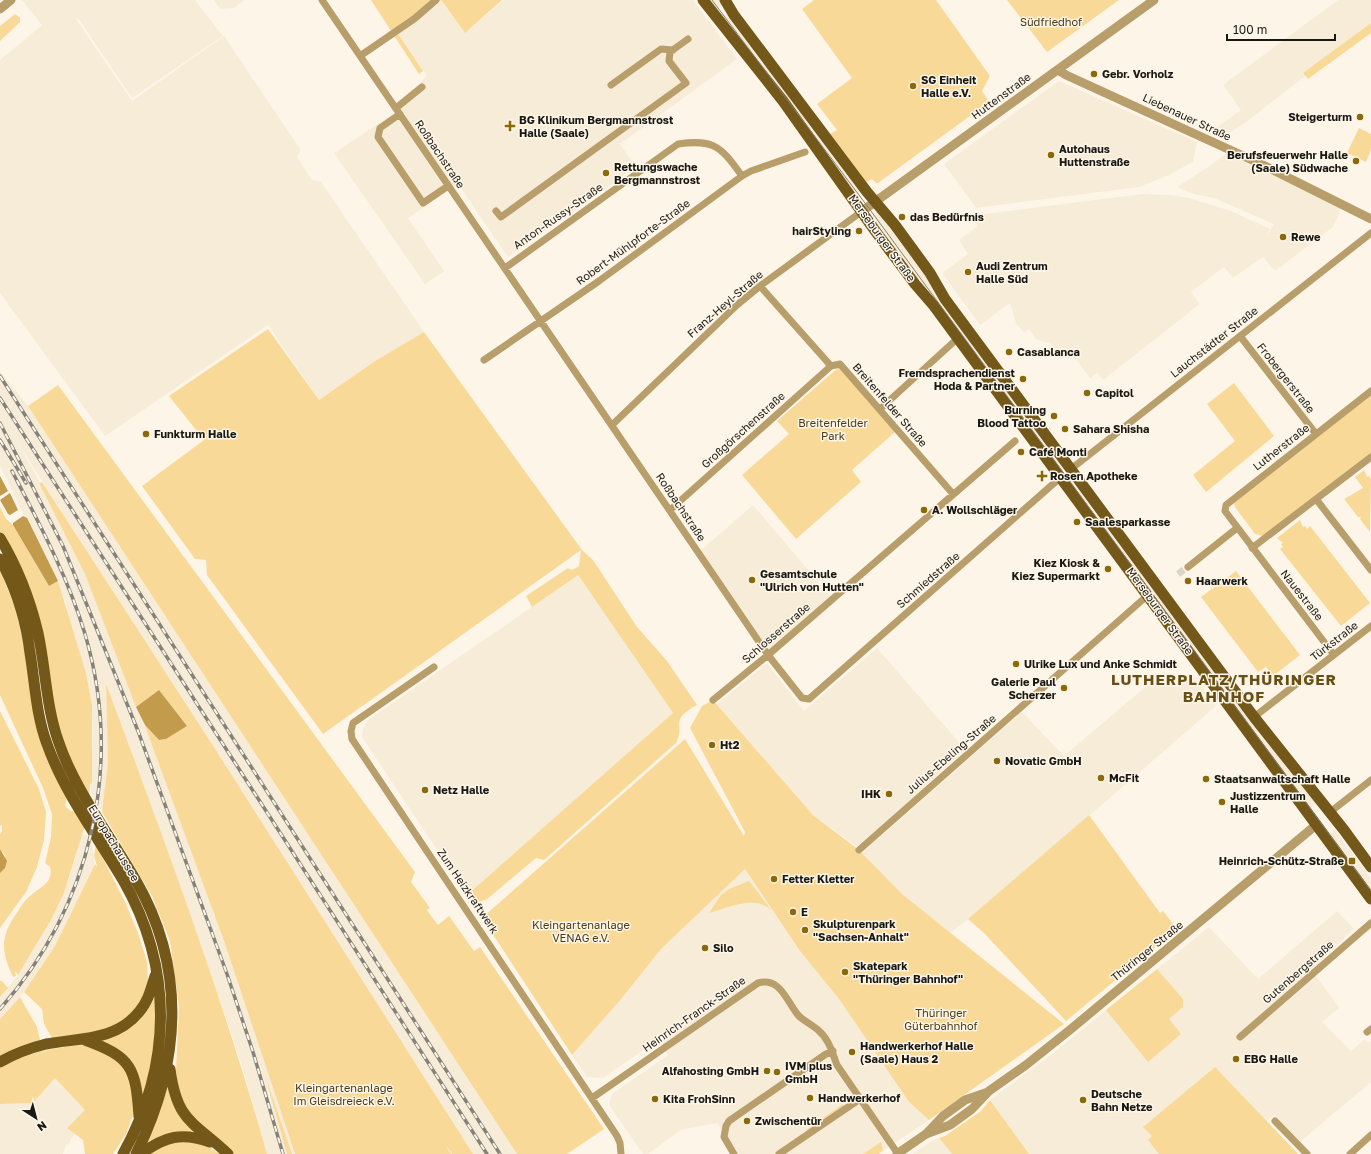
<svg xmlns="http://www.w3.org/2000/svg" width="1371" height="1154" viewBox="0 0 1371 1154" font-family="'Golos Text',sans-serif">
	<style>
		.built { fill: #f7ecd7 }
		.green { fill: #f9d998 }
		.water { fill: #c29c4c }
		.lines { fill: none; stroke-linecap: round; stroke-linejoin: round }
		.minor-tunnel { stroke: #dbd5c8; stroke-width: 7; stroke-dasharray: 7 3.5; stroke-linecap: butt }
		.minor { stroke: #b89e6a; stroke-width: 7 }
		.tertiary { stroke: #b89e6a; stroke-width: 9 }
		.primary { stroke: #735819; stroke-width: 11 }
		.tram { stroke: #868279; stroke-width: 1 }
		.rail-casing { stroke: #868279; stroke-width: 3.5 }
		.rail { stroke: #fdf6e8; stroke-width: 2; stroke-dasharray: 6; stroke-linecap: butt }
		.poi-dot { fill: #8b6808; stroke: #fdf6e8; stroke-width: 1.5 }
		.labels { text-anchor: middle; stroke-width: 3; stroke-linejoin: round; paint-order: stroke }
		.park-label { font-size: 11px; fill: #4a3a17; stroke: #fdf6e8 }
		.poi-label { font-size: 11px; font-weight: bold; fill: #1a1813; stroke: #fdf6e8; text-anchor: start }
		.street-label { font-size: 11px; fill: #1a1813; stroke: #fdf6e8 }
		.district-label { font-size: 15px; font-weight: bold; letter-spacing: 1px; fill: #684f15; stroke: #fdf6e8 }
	</style>
	<rect width="100%" height="100%" fill="#fdf6e8"/>
	<path class="built" d="M22,0H195L223,36L132,98L78,18L76,19L132,101L224,36L301,150L297,157L312,180L321,182L424,332L375,361L319,400L268,325L105,436L0,293V60L42,25Z
		M214,0H244L234,8L220,9Z
		M504,0H693L737,59L620,144L636,167L508,257L458,184L408,218L444,271L425,284L334,153L402,108L399,102L427,76L398,35L441,1L465,33Z
		M707,0H721L723,5L717,10Z
		M1338,0H1371V23L1304,73L1305,76L1245,123L1225,136L1207,134L1241,110L1223,85Z
		M721,14L728,15L862,191L857,195Z
		M1059,81L1197,142L1193,162L1167,176L1139,187L976,208L944,164Z
		M1226,154L1342,207L1333,227L1275,271L1263,257L1233,278L1224,267L1191,292L1200,304L1103,380L1097,373L1090,378L1071,353L1059,355L1051,344L1036,339L1029,329L1024,333L1016,323L1010,303L980,325L942,273L968,254L959,240L978,226L970,216L1142,194L1173,195L1189,198L1231,211L1270,229L1264,241L1274,224L1214,198L1194,194L1177,187L1205,169Z
		M878,210L1066,467L1061,471L918,283L874,220L873,216Z
		M0,371L28,406L517,1154H470L14,437L36,475L85,574L155,752L224,941L295,1154H267L244,1073L228,1024L156,820L106,685L110,808L99,809L93,800L90,784L93,735L92,705L86,673L70,623L66,602L0,466Z
		M1070,473L1316,804L1309,809L1065,476Z
		M753,505L833,599L768,655L699,552Z
		M578,575L673,713L467,895L362,737L363,728L368,720Z
		M877,648L964,748V751L858,847L813,815L717,704L767,663L804,711Z
		M1164,671L1177,688L1192,674L1216,706L979,911L950,933L902,894L862,853L1022,712L1064,756Z
		M1334,829L1371,878V892L1329,836Z
		M86,834L92,844L95,864L55,946L24,992L0,1019V997L18,975L51,920L64,893L76,857V835Z
		M745,868L800,951L839,999L909,1102L929,1120L878,1154H739L717,1123L681,1130L648,1154H643L609,1105L612,1094L668,1055L658,1040L603,1078L587,1077L572,1055L622,998L661,949Z
		M1337,911L1354,929L1312,970L1339,1008L1322,1022L1351,1051L1365,1039L1368,1043L1371,1040V1082L1300,1142L1275,1115L1267,1121L1298,1154H1029L990,1100L1052,1054L1209,927L1258,979Z
		M55,1078L85,1110L67,1127L75,1133L68,1145L66,1144L63,1154H0V1104L33,1103Z
		M939,1138L952,1154H912L932,1141Z"/>
	<path class="green" d="M371,0H502L465,33L441,0L421,18L398,34L423,71L419,74Z
		M814,0H936L990,76L982,91L989,102L878,183H876L872,179L865,183L828,135L837,130L817,104L852,78L802,9Z
		M1007,0H1119L1047,52Z
		M15,14L20,18V22L0,41V26Z
		M1371,23V33L1308,79L1303,73Z
		M1359,128L1371,134V150L1366,162L1347,153Z
		M268,329L319,400L375,361L424,332L582,550L593,560L637,627L667,661L697,705C668,721 686,724 676,743L544,860L536,858L486,900C477,902 473,902 467,895L673,713L578,575L532,607L526,596L568,568L572,570L579,566L581,550L323,734L207,575L206,560L195,559L142,486L204,440L169,396Z
		M839,367L895,432L852,470L861,482L796,539L742,475L789,434L777,421Z
		M1234,383L1274,436L1206,492L1193,475L1235,441L1207,404Z
		M58,385L415,872L411,882L430,908L427,910L438,925L449,916L474,951L480,947L604,1129L567,1154H517L28,406Z
		M1371,393V453L1263,536L1255,534L1235,507L1234,503Z
		M1364,470L1367,477L1369,476L1371,479L1370,532L1360,519L1361,517H1358L1344,499L1363,488L1355,477Z
		M42,482L208,738L473,1154H452L445,1144L451,1154H295L224,941L145,726V725L159,740L166,739L187,726L159,690L136,707L85,574L39,483Z
		M0,507L6,519L13,525L49,586L58,581L86,673L92,705V783L90,784L89,798L74,771L53,709L10,548L0,532Z
		M1300,520L1303,527L1305,526L1307,529L1310,526L1370,603L1341,626L1280,549L1283,547L1281,544L1283,543L1277,538Z
		M0,570L16,610L26,656L67,798L65,806L71,811H75L85,825L64,893L51,920L18,975L15,971L16,976L13,977C1,952 0,937 16,914C20,908 24,901 29,897C39,887 54,884 50,867L45,863L51,837L52,814L43,788L0,695Z
		M1236,571L1300,655L1273,676L1266,667L1258,672L1201,597Z
		M106,684C164,839 222,995 267,1154H232L181,1106L176,1071L179,1006L170,941L152,896L102,812L108,763Z
		M713,700L813,815L859,850L902,894L1064,1024L929,1120L909,1102L839,999L800,951L745,869L661,949L622,998L572,1055L482,918L685,739L744,836L745,832L690,728L702,706Z
		M0,711L39,789L46,812L44,840L37,867L26,892L0,928V873L5,868V855L0,849V834L2,831V826L0,825Z
		M1089,815L1160,913L1163,911L1177,929L1066,1021L984,933L968,919Z
		M96,845L125,902L138,933L147,962L148,982L143,1003L111,1031L52,1038L44,1024L42,1009L24,992L55,946L95,864L97,867L94,855Z
		M749,881L772,911C756,894 728,908 709,913L721,895L729,889Z
		M1157,969L1183,999V1007L1169,1019L1181,1034L1148,1062L1106,1010Z
		M0,981H2L8,988L0,997Z
		M20,997L37,1027L40,1040L0,1059V1019Z
		M152,997H156V1036L143,1102L139,1084L99,1039L110,1037Z
		M81,1045L89,1046L117,1060L129,1075L134,1107L133,1115L126,1134L113,1154H85L83,1140L67,1128L85,1110L55,1078L33,1103L0,1104V1068C25,1053 52,1048 81,1045Z
		M1215,1067L1298,1154H1159L1148,1140L1152,1136L1143,1127Z
		M265,1075L266,1078L292,1154H287Z
		M169,1082L194,1132H188L145,1147L161,1109Z
		M990,1100L1029,1154H952L939,1138L945,1136L981,1111Z
		M843,1104V1107L808,1131L806,1130Z
		M179,1141L202,1143L220,1154H151L160,1146Z
		M881,1142L883,1150L879,1154H863Z"/>
	<path class="water" d="M0,476L8,491L0,496Z
		M10,493L18,510L10,515L8,514L0,500Z
		M23,516L27,518L58,581L49,586L13,525V523Z
		M159,690L187,726L166,739L159,740L145,725L136,707Z
		M0,849L7,861L5,868L0,873Z"/>
	<g class="lines">
		<path class="minor-tunnel" d="M1178,574L1188,567"/>
		<path class="minor" d="M322,0L768,655L802,698L809,699L1061,477
			M360,56L414,19L436,0
			M611,85L661,49L673,50
			M396,108L422,87
			M400,114L380,128L378,137L423,203L448,186
			M496,211L501,217L686,83L669,61L670,52L688,39
			M505,268L678,144C715,139 721,147 742,176
			M760,286L831,366L840,364L953,494
			M1240,336L1316,434
			M484,360L599,281L742,176L751,171L805,152
			M880,409L958,338
			M612,425L737,305L760,286L861,212
			M1071,469L1371,233
			M1316,499L1371,570
			M670,510L831,366
			M1252,548L1371,457
			M1188,567L1237,528
			M1334,655L1225,511L1226,505L1371,391
			M434,667L353,723L351,731L352,739L617,1136L620,1143L621,1154
			M713,700L768,655L1015,441
			M1254,717L1371,626
			M1329,813L1371,780
			M859,850L1148,595
			M1367,1032L1371,1029
			M1240,1037L1371,923
			M592,1098L758,983C780,977 786,1000 798,1015C803,1021 812,1024 818,1030C829,1039 832,1052 837,1065L898,1154
			M1275,1121L1307,1154
			M734,1154L724,1137L726,1126L729,1121L826,1054L833,1051
			M779,1154L860,1099
			M1350,1154L1371,1135"/>
		<path class="tertiary" d="M0,9L11,0
			M1058,70L1066,75L1263,165L1371,219
			M861,212L1154,0
			M926,1134L950,1125L972,1109L989,1091L1026,1065L1071,1029L1316,825
			M897,1154L926,1134L943,1116L965,1100L988,1092"/>
		<path class="primary" d="M703,0L783,101L876,232L915,284L934,306L1371,899
			M725,0L734,15L867,192L895,225L930,273L945,299L1254,717L1344,830L1371,867
			M0,538C18,568 30,599 38,633C46,670 46,708 59,743C74,788 111,837 135,879C187,968 181,1064 136,1154
			M0,559C16,588 26,620 30,653C35,683 36,715 47,744C64,792 97,836 123,880C174,969 172,1065 123,1154
			M85,1040C132,1057 136,1068 139,1117
			M0,1062C14,1054 30,1048 46,1044C78,1038 116,1041 139,1012C148,1002 151,989 155,976
			M170,1069C177,1122 193,1121 228,1154
			M141,1154C165,1136 182,1132 210,1142"/>
		<path class="tram" d="M712,0L868,207L1371,891"/>
		<defs>
			<path id="rail" d="M0,376L500,1154
				M0,398L487,1154
				M0,423L63,546L138,731L227,974L253,1052L283,1154
				M0,440L26,483
				M0,1009C91,906 124,766 85,634C68,577 39,523 12,471"/>
		</defs>
		<use href="#rail" class="rail-casing"/>
		<use href="#rail" class="rail"/>
	</g>
	<g class="poi-dot">
		<circle cx="1094" cy="74" r="4"/>
		<circle cx="913" cy="86" r="4"/>
		<circle cx="1360" cy="117" r="4"/>
		<path d="M508 120h4v4h4v4h-4v4h-4v-4h-4v-4h4z"/>
		<circle cx="1051" cy="155" r="4"/>
		<circle cx="1356" cy="161" r="4"/>
		<circle cx="606" cy="173" r="4"/>
		<circle cx="902" cy="217" r="4"/>
		<circle cx="859" cy="231" r="4"/>
		<circle cx="1283" cy="237" r="4"/>
		<circle cx="968" cy="272" r="4"/>
		<circle cx="1009" cy="352" r="4"/>
		<circle cx="1023" cy="379" r="4"/>
		<circle cx="1087" cy="393" r="4"/>
		<circle cx="1054" cy="416" r="4"/>
		<circle cx="1065" cy="429" r="4"/>
		<circle cx="146" cy="434" r="4"/>
		<circle cx="1021" cy="452" r="4"/>
		<path d="M1040 470h4v4h4v4h-4v4h-4v-4h-4v-4h4z"/>
		<circle cx="924" cy="510" r="4"/>
		<circle cx="1077" cy="522" r="4"/>
		<circle cx="1108" cy="569" r="4"/>
		<circle cx="752" cy="580" r="4"/>
		<circle cx="1188" cy="581" r="4"/>
		<circle cx="1016" cy="664" r="4"/>
		<circle cx="1064" cy="688" r="4"/>
		<circle cx="712" cy="745" r="4"/>
		<circle cx="997" cy="761" r="4"/>
		<circle cx="1101" cy="778" r="4"/>
		<circle cx="1206" cy="779" r="4"/>
		<circle cx="425" cy="790" r="4"/>
		<circle cx="889" cy="794" r="4"/>
		<circle cx="1222" cy="802" r="4"/>
		<rect x="1348" y="857" width="8" height="8" rx="2"/>
		<circle cx="774" cy="879" r="4"/>
		<circle cx="793" cy="912" r="4"/>
		<circle cx="805" cy="930" r="4"/>
		<circle cx="705" cy="948" r="4"/>
		<circle cx="845" cy="972" r="4"/>
		<circle cx="852" cy="1052" r="4"/>
		<circle cx="1236" cy="1059" r="4"/>
		<circle cx="767" cy="1071" r="4"/>
		<circle cx="777" cy="1072" r="4"/>
		<circle cx="810" cy="1098" r="4"/>
		<circle cx="655" cy="1099" r="4"/>
		<circle cx="1083" cy="1100" r="4"/>
		<circle cx="747" cy="1121" r="4"/>
	</g>
	<g class="labels">
		<g class="park-label">
			<text x="1051" y="26">Südfriedhof</text>
			<text x="833" y="427">Breitenfelder<tspan x="833" dy="13">Park</tspan></text>
			<text x="581" y="929">Kleingartenanlage<tspan x="581" dy="13">VENAG e.V.</tspan></text>
			<text x="941" y="1017">Thüringer<tspan x="941" dy="13">Güterbahnhof</tspan></text>
			<text x="344" y="1092">Kleingartenanlage<tspan x="344" dy="13">Im Gleisdreieck e.V.</tspan></text>
		</g>
		<g class="poi-label">
			<text x="1102" y="78">Gebr. Vorholz</text>
			<text x="921" y="84">SG Einheit<tspan x="921" dy="13">Halle e.V.</tspan></text>
			<text x="1352" y="121" text-anchor="end">Steigerturm</text>
			<text x="519" y="124">BG Klinikum Bergmannstrost<tspan x="519" dy="13">Halle (Saale)</tspan></text>
			<text x="1059" y="153">Autohaus<tspan x="1059" dy="13">Huttenstraße</tspan></text>
			<text x="1348" y="159" text-anchor="end">Berufsfeuerwehr Halle<tspan x="1348" dy="13">(Saale) Südwache</tspan></text>
			<text x="614" y="171">Rettungswache<tspan x="614" dy="13">Bergmannstrost</tspan></text>
			<text x="910" y="221">das Bedürfnis</text>
			<text x="851" y="235" text-anchor="end">hairStyling</text>
			<text x="1291" y="241">Rewe</text>
			<text x="976" y="270">Audi Zentrum<tspan x="976" dy="13">Halle Süd</tspan></text>
			<text x="1017" y="356">Casablanca</text>
			<text x="1015" y="377" text-anchor="end">Fremdsprachendienst<tspan x="1015" dy="13">Hoda &amp; Partner</tspan></text>
			<text x="1095" y="397">Capitol</text>
			<text x="1046" y="414" text-anchor="end">Burning<tspan x="1046" dy="13">Blood Tattoo</tspan></text>
			<text x="1073" y="433">Sahara Shisha</text>
			<text x="154" y="438">Funkturm Halle</text>
			<text x="1029" y="456">Café Monti</text>
			<text x="1050" y="480">Rosen Apotheke</text>
			<text x="932" y="514">A. Wollschläger</text>
			<text x="1085" y="526">Saalesparkasse</text>
			<text x="1100" y="567" text-anchor="end">Kiez Kiosk &amp;<tspan x="1100" dy="13">Kiez Supermarkt</tspan></text>
			<text x="760" y="578">Gesamtschule<tspan x="760" dy="13">"Ulrich von Hutten"</tspan></text>
			<text x="1196" y="585">Haarwerk</text>
			<text x="1024" y="668">Ulrike Lux und Anke Schmidt</text>
			<text x="1056" y="686" text-anchor="end">Galerie Paul<tspan x="1056" dy="13">Scherzer</tspan></text>
			<text x="720" y="749">Ht2</text>
			<text x="1005" y="765">Novatic GmbH</text>
			<text x="1109" y="782">McFit</text>
			<text x="1214" y="783">Staatsanwaltschaft Halle</text>
			<text x="433" y="794">Netz Halle</text>
			<text x="881" y="798" text-anchor="end">IHK</text>
			<text x="1230" y="800">Justizzentrum<tspan x="1230" dy="13">Halle</tspan></text>
			<text x="1344" y="865" text-anchor="end">Heinrich-Schütz-Straße</text>
			<text x="782" y="883">Fetter Kletter</text>
			<text x="801" y="916">E</text>
			<text x="813" y="928">Skulpturenpark<tspan x="813" dy="13">"Sachsen-Anhalt"</tspan></text>
			<text x="713" y="952">Silo</text>
			<text x="853" y="970">Skatepark<tspan x="853" dy="13">"Thüringer Bahnhof"</tspan></text>
			<text x="860" y="1050">Handwerkerhof Halle<tspan x="860" dy="13">(Saale) Haus 2</tspan></text>
			<text x="1244" y="1063">EBG Halle</text>
			<text x="785" y="1070">IVM plus<tspan x="785" dy="13">GmbH</tspan></text>
			<text x="759" y="1075" text-anchor="end">Alfahosting GmbH</text>
			<text x="1091" y="1098">Deutsche<tspan x="1091" dy="13">Bahn Netze</tspan></text>
			<text x="818" y="1102">Handwerkerhof</text>
			<text x="663" y="1103">Kita FrohSinn</text>
			<text x="755" y="1125">Zwischentür</text>
		</g>
		<g class="street-label">
			<text transform="translate(1001 96) rotate(-36)" y="4">Huttenstraße</text>
			<text transform="translate(1187 117) rotate(25)" y="4">Liebenauer Straße</text>
			<text transform="translate(440 154) rotate(56)" y="4">Roßbachstraße</text>
			<text transform="translate(558 216) rotate(-35)" y="4">Anton-Russy-Straße</text>
			<text transform="translate(882 238) rotate(54)" y="4">Merseburger Straße</text>
			<text transform="translate(633 242) rotate(-36)" y="4">Robert-Mühlpforte-Straße</text>
			<text transform="translate(725 304) rotate(-41)" y="4">Franz-Heyl-Straße</text>
			<text transform="translate(1214 342) rotate(-38)" y="4">Lauchstädter Straße</text>
			<text transform="translate(1286 378) rotate(52)" y="4">Frobergerstraße</text>
			<text transform="translate(890 405) rotate(49)" y="4">Breitenfelder Straße</text>
			<text transform="translate(743 430) rotate(-42)" y="4">Großgörschenstraße</text>
			<text transform="translate(1281 447) rotate(-38)" y="4">Lutherstraße</text>
			<text transform="translate(681 507) rotate(56)" y="4">Roßbachstraße</text>
			<text transform="translate(928 580) rotate(-41)" y="4">Schmiedstraße</text>
			<text transform="translate(1302 595) rotate(52)" y="4">Nauestraße</text>
			<text transform="translate(1160 611) rotate(54)" y="4">Merseburger Straße</text>
			<text transform="translate(776 633) rotate(-41)" y="4">Schlosserstraße</text>
			<text transform="translate(1334 641) rotate(-38)" y="4">Türkstraße</text>
			<text transform="translate(951 754) rotate(-41)" y="4">Julius-Ebeling-Straße</text>
			<text transform="translate(114 843) rotate(59)" y="4">Europachaussee</text>
			<text transform="translate(468 891) rotate(56)" y="4">Zum Heizkraftwerk</text>
			<text transform="translate(1147 951) rotate(-39)" y="4">Thüringer Straße</text>
			<text transform="translate(1298 972) rotate(-41)" y="4">Gutenbergstraße</text>
			<text transform="translate(694 1014) rotate(-35)" y="4">Heinrich-Franck-Straße</text>
		</g>
		<g class="district-label">
			<text x="1224" y="685">LUTHERPLATZ/THÜRINGER<tspan x="1224" dy="17">BAHNHOF</tspan></text>
		</g>
	</g>
	<g transform="translate(36 1118) rotate(144)" stroke="#fdf6e8" stroke-width="3" paint-order="stroke">
	<path d="M0-3L7 15L0 10L-7 15Z" fill="#1a1813"/>
	<text y="-6" font-size="11" font-weight="bold" text-anchor="middle" fill="#1a1813">N</text>
	</g>
	<path d="M1227 34v6h108v-6" fill="none" stroke="#1a1813" stroke-width="2"/>
	<text x="1233" y="34" font-size="12" fill="#1a1813" stroke="#fdf6e8" stroke-width="3" paint-order="stroke">100 m</text>
</svg>
